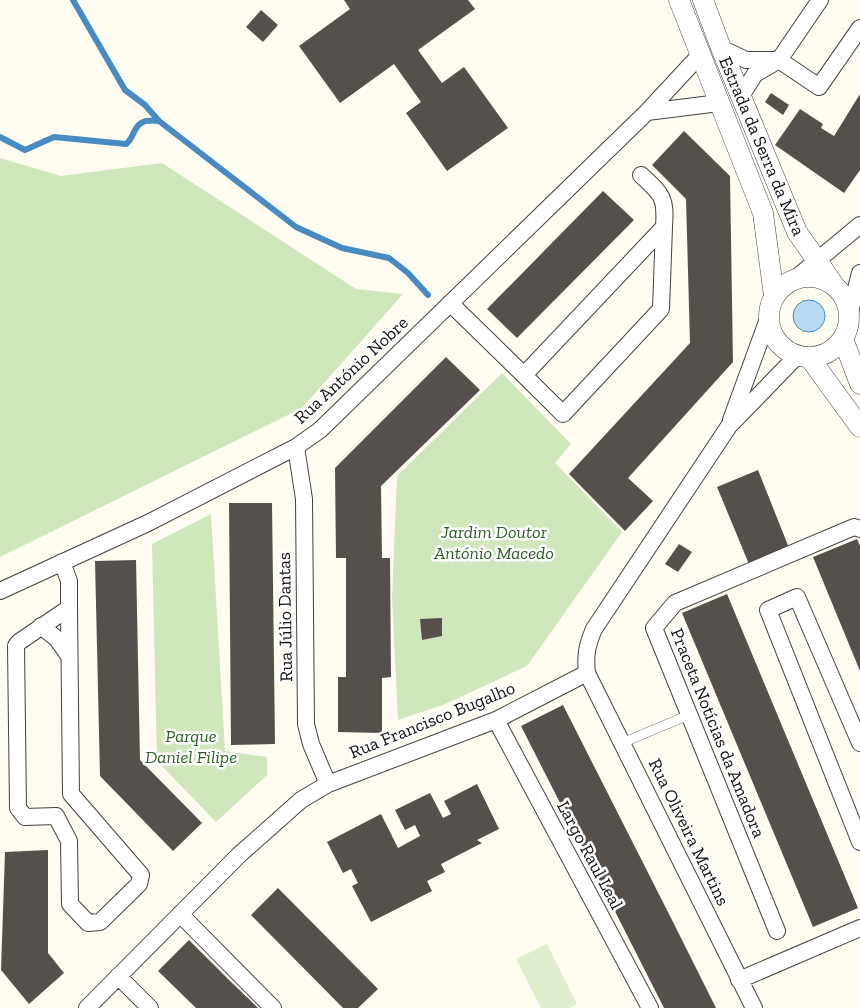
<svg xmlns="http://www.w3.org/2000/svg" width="860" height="1008" viewBox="0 0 860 1008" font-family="'Zilla Slab',serif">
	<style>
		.green { fill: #d0e6bd }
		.pitch { fill: #e1eece }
		.water { fill: #badaf1; stroke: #478bc2 }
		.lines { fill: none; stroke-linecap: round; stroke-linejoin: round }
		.stream { stroke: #478bc2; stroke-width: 6 }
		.building { fill: #56504c }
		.service-casing { stroke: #424242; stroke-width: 10 }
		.minor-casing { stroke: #424242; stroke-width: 18 }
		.tertiary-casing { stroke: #424242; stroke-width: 21 }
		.service { stroke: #fff; stroke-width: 9 }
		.minor { stroke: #fff; stroke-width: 16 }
		.tertiary { stroke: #fff; stroke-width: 20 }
		.labels { text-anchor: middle; stroke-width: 5; stroke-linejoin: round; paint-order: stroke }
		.street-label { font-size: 18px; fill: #0f0f0f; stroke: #fff }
		.park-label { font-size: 18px; font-style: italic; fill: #2d6124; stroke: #fff }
	</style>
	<rect width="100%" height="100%" fill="#fefcf1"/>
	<path class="green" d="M0,158L61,176L162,163L356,289L403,294L302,408L0,557Z
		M502,373L571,444L555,463L622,532L527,666L443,705L398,720L392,598L397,476Z
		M211,514L225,751L267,757V775L216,822L157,761L152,544Z"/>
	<path class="pitch" d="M547,944L577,1004L569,1008H541L516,959Z"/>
	<path class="water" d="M793 316a16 16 0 1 1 32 0a16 16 0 1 1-32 0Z"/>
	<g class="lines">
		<path class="stream" d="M73,0L125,90L145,105L159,121
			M0,137L25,150L54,137L126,144C137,136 131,117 159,121L296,227L342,248L389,258L408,273L428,295"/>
	</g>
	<path class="building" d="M344,0H468L475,9L418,50L442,83L464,67L508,128L447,171L406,113L421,102L394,64L340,103L299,46L350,9Z
		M261,10L278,25L263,42L246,27Z
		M771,93L789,105L783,115L765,102Z
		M860,94V170L844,193L775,145L800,109L823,124L821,128L834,136Z
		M684,131L730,176L733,362L628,478L653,501L625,531L569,474L690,343L686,199L652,165Z
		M603,191L634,220L517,338L487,309Z
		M446,357L480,390L381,486L382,558H390L391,677L382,678V733L338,732V677H346V558H336L335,468Z
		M758,470L791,553L751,569L717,487Z
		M229,503H272L275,744L231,745Z
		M857,539L860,546V671L813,557Z
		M679,544L692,552L678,572L665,564Z
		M136,560L140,760L202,823L173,851L100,776L95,561Z
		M727,594L858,908L813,927L682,613Z
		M442,618V636L422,640L420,619Z
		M563,705L670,916L716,1008H664L521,726Z
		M477,784L499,829L477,840L482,843L441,864L445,872L427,881L432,891L371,922L352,886L358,883L351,869L343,873L327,842L381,814L398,848L420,836L415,825L405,830L395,810L430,793L443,818L451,814L444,801Z
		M48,850V953L64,973L29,1004L1,970L5,852Z
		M278,888L378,989L358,1008H343L251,915Z
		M189,940L229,980L258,1008H196L158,971Z"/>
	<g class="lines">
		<defs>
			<path id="service" d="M622,743L689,715"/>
			<path id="minor" d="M721,48L746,60H779
				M779,60L819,87L860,28
				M741,96L755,74L779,60L820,0
				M647,112L719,103
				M641,175C663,195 666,198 664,227
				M796,278L860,225
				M450,303C488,340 526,377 563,414L661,309L664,227L524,375
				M849,316L860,273
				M731,420L768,319
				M296,447L304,499L306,724L311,744L328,784
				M62,562L69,581V608L19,642L16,646L18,808L25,817L56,816L69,841L70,904L88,923L100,922L139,884L141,875L71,794L69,608
				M0,591L148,523L296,447L320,430L647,112L700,55
				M41,626L57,639L69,656
				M496,720L650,1008
				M860,743L797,597L768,610L860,842
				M180,914L273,1008
				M777,931L654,628L675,603L854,527L860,529
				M118,976L150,1008
				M739,980L860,928
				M87,1008L239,855L301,800L328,784L496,720L587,673
				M754,1008L587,673C585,656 587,645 594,629L729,426L797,356"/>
			<path id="tertiary" d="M679,0L763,213L774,296
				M703,0L721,48L797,232L834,285
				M769 317a40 40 0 1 1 80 0a40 40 0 1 1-80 0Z
				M843,339L860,384
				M809,357L860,427"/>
		</defs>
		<use href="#service" class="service-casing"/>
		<use href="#minor" class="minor-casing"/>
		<use href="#tertiary" class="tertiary-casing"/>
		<use href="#service" class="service"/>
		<use href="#minor" class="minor"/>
		<use href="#tertiary" class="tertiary"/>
	</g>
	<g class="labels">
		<g class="street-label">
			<text transform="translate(762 146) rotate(67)" y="6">Estrada da Serra da Mira</text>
			<text transform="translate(351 370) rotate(-43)" y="6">Rua António Nobre</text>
			<text transform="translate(285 617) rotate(-91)" y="6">Rua Júlio Dantas</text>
			<text transform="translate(432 720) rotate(-22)" y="6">Rua Francisco Bugalho</text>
			<text transform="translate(718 733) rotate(68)" y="6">Praceta Notícias da Amadora</text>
			<text transform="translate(689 832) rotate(64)" y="6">Rua Oliveira Martins</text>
			<text transform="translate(590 855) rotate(62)" y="6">Largo Raul Leal</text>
		</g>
		<g class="park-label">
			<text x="494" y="538">Jardim Doutor<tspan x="494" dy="21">António Macedo</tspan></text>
			<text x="191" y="742">Parque<tspan x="191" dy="21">Daniel Filipe</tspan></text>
		</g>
	</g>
</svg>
